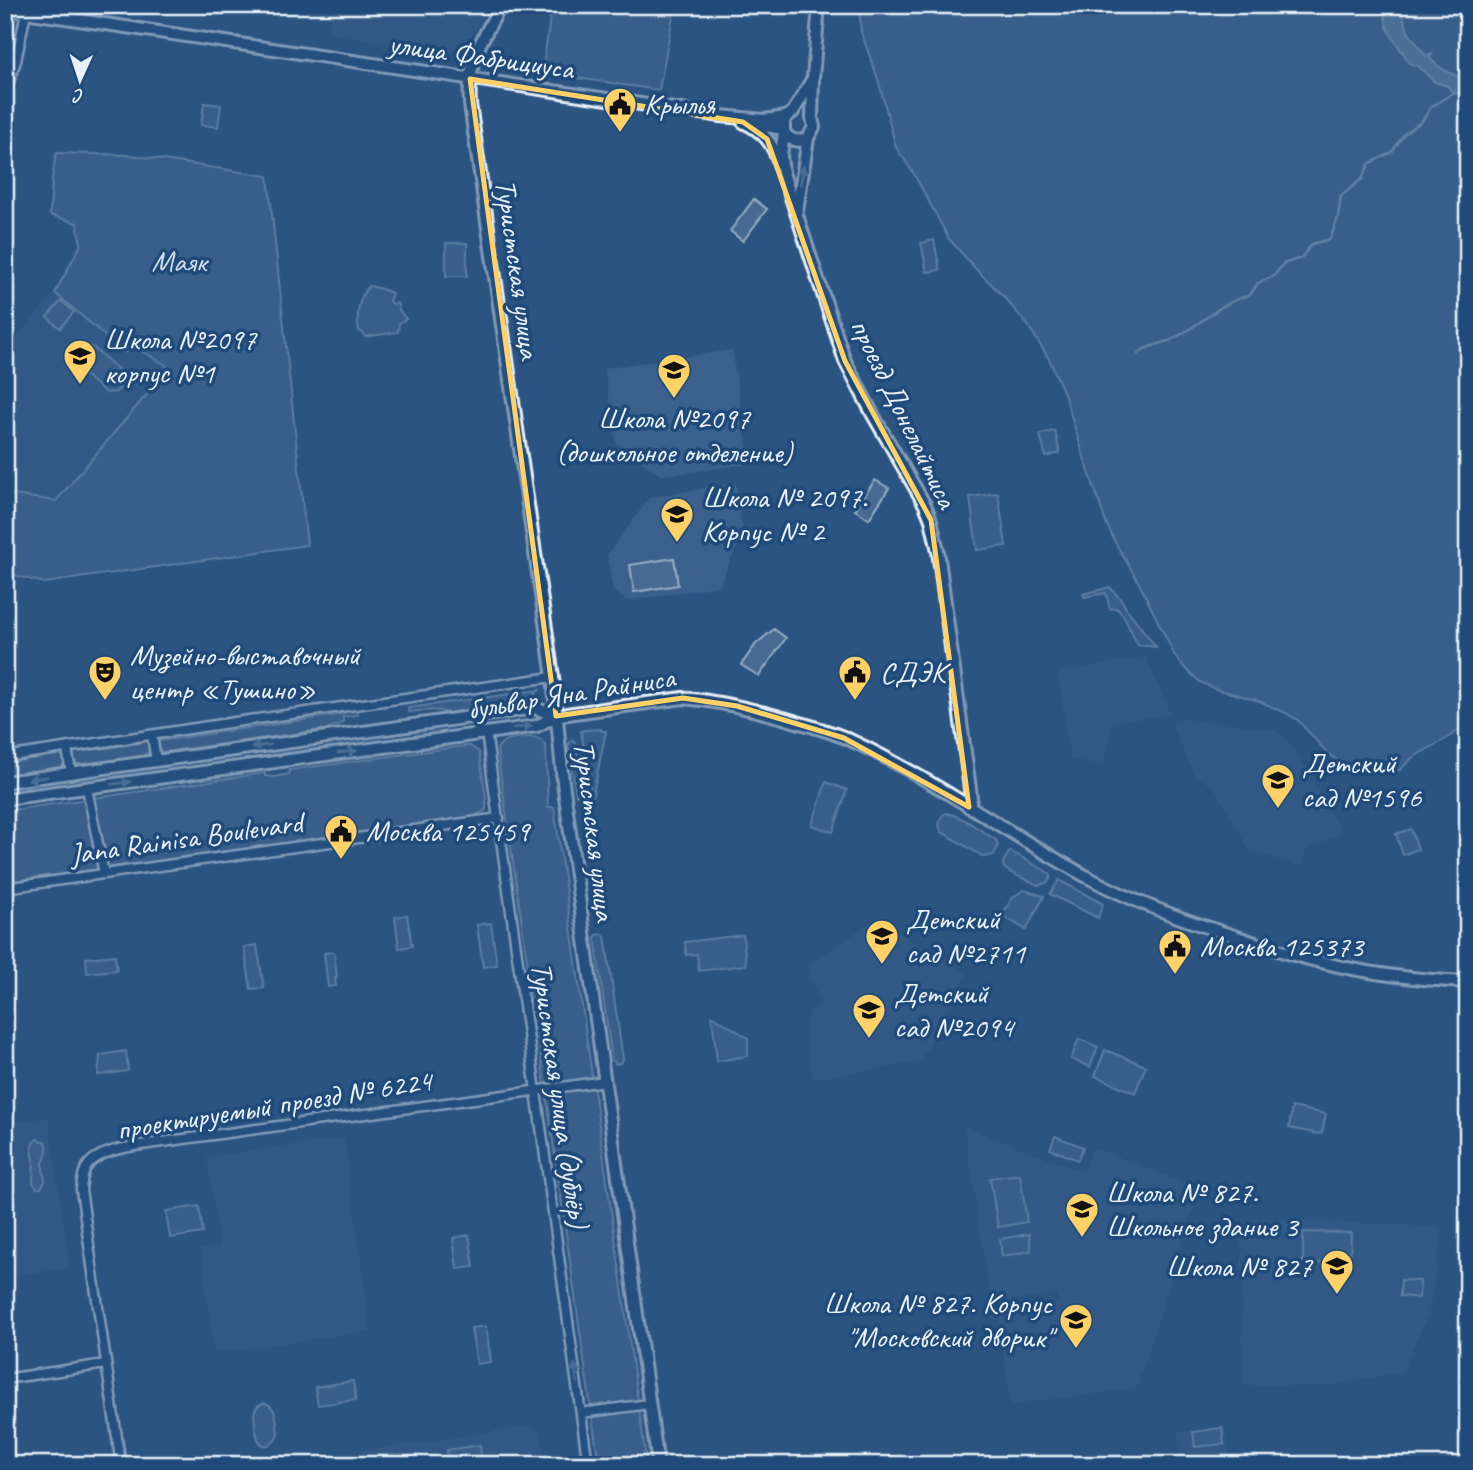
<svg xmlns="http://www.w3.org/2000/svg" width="1473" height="1470" viewBox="0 0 1473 1470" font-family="Caveat,sans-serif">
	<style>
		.built { fill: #3a608b }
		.green { fill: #476b93; stroke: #98aec6; stroke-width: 2 }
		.water { fill: #708ead; stroke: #a0b6cb; stroke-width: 2 }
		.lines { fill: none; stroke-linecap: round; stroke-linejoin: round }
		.stream { stroke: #a0b6cb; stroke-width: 2.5 }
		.street-casing { stroke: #e8f1f8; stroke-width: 13 }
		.secondary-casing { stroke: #e8f1f8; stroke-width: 16 }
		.street { stroke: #1f4a7a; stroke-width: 8 }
		.secondary { stroke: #1f4a7a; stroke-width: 10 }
		.oneway { fill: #6f8dac }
		.marked { fill: none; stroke: #ffd166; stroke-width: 5; stroke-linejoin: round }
		.labels { text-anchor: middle; stroke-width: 7; stroke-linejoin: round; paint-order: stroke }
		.street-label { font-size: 30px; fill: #e8f1f8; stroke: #1f4a7a }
		.poi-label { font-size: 30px; fill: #e8f1f8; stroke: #1f4a7a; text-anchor: start }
		.park-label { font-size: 30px; fill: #d0dde9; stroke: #1f4a7a }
	</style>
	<rect width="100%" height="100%" fill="#2b5482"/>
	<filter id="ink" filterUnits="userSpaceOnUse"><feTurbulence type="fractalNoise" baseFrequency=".0143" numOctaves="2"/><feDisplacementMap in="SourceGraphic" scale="14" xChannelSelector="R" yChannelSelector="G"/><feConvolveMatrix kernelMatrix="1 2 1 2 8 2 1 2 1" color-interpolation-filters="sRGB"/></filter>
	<g filter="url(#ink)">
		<path class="built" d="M301,5H489L465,48L461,47L459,50L453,48L451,53L328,34L331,10Z
			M55,293L124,352L136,348L167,366V371L56,501L5,494V350Z
			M732,350L750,464L661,476L616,443L604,368Z
			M736,483L743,533L719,586L627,601L613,591L607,555L650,497Z
			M1146,657L1171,715L1112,722L1104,766L1070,760L1058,673L1137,658Z
			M1185,719L1270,728L1281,734L1296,752L1342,833L1306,851L1302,867L1250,851L1214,787L1195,776L1171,724Z
			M876,919L967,974L920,1062L813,1079L805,1027L810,1012L821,1004L809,975V969L812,962Z
			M48,1117L70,1268L5,1277V1123Z
			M964,1126L1083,1172L1093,1147L1199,1189L1137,1388L1011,1405L998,1312L1058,1304L1057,1294L991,1303Z
			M344,1138L371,1331L214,1353L200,1249L220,1246L207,1157Z
			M1259,1219L1441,1227L1440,1245L1429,1313L1402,1372L1326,1386L1243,1385L1242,1367L1241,1224Z
			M529,1426L540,1431L546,1465H360L358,1452Z
			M1225,1426L1230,1465H1181L1177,1432Z"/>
		<path class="green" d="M552,5H675L659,90L542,73Z
			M859,5H1383L1387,14L1386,22L1401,51L1435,82L1448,86L1461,95H1468V723L1446,739L1412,758L1400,770L1392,772L1355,769L1346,766L1327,753L1299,721L1286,713L1259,701L1213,688L1200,682L1184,667L1175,656L1138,581L1116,544L1106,523L1084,457L1064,393L1049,359L1027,324L1003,296L976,269L949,239L914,174L896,147L878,79L861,32Z
			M1400,5H1468V82L1442,69L1430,59L1432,54L1426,56L1408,32Z
			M204,103L221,105L218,127L201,125Z
			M56,153L131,155L268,176L307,545L44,583L5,573V494L56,501L167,371L166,365L136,348L124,352L55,293L81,244L77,223L50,215L52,179Z
			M754,199L767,209L743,241L730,231Z
			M934,240L940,270L927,272L921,243Z
			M446,243H467V276H446Z
			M369,286C376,287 385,290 392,293L389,301L393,304L397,303L399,310L406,319L399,323L398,332L365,337L363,333L359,331C356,317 358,297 369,286Z
			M61,301L74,312L60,328L47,317Z
			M89,346L94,348L123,374L124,383L116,392L106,393L76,368L74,362C77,355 83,349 89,346Z
			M1055,431L1060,453L1046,457L1040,434Z
			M875,480L889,488L869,519L855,510Z
			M998,493L1006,546L977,550L970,497Z
			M674,558L678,585L634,592L630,565Z
			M1110,587L1123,602L1126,608L1156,647L1138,645L1123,615L1117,608L1110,609L1106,593L1084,597L1083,594Z
			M774,629L786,638L759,676L741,665L756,644Z
			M539,690L528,702L447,713C436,708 421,711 409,712L408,708Z
			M356,710L357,715L343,717V723L327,729L164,752L158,751L156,741L159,737L160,741L344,714V711Z
			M601,729V731H606L592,799L581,731L584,730Z
			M531,737C539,737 543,740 546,747L548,807H554L647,1465H599L497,749C503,737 519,738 531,737Z
			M141,739H145L150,744V750L144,756L82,765C75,763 71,759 74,751L78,748L80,752L141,743Z
			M571,741H574L576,744L584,792L583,795H576L568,745Z
			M465,746H470L479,752L486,797V810L473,817L5,882V811L265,773V776L274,777L289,774V770Z
			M54,753H60L64,756L65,761L63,765L57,769L5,776V760Z
			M826,782L847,790L833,832L812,825Z
			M946,813C963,816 981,831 996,840L998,845L994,855L984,857L942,832C937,825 939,817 946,813Z
			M1411,829L1418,849L1403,855L1396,834Z
			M1010,851L1051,874C1051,882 1045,884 1038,885L1011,873L1004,868L1003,862Z
			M1059,880L1103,904L1098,918L1050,894Z
			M1024,890L1044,896L1026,930L1002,915L1013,897Z
			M407,915L412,946L399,948L395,917Z
			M491,923L497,965L483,967L477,925Z
			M602,934L605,936L623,1059L620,1063L616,1064L612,1060L595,938L597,935Z
			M743,935L746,965L699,971L697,954L686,955L685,942Z
			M257,945L264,988L251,989L244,947Z
			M334,952L337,977L335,978L336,986L328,987L324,953Z
			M115,955L117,970L87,973L86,958Z
			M712,1015L748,1038V1056L717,1061Z
			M1079,1039L1098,1047L1090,1067L1071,1059Z
			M1105,1050L1146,1066L1135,1093L1095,1076Z
			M126,1051L128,1071L98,1075L100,1055Z
			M1292,1107L1326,1114L1322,1133L1319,1134L1289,1128Z
			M1055,1136L1083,1147L1078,1160L1050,1149Z
			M37,1139L46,1142C49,1152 45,1155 43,1164C42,1170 45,1176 45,1181L41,1188H37L33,1183L34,1161L32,1148L33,1143Z
			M1020,1174L1027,1222L998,1227L990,1178Z
			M199,1206L203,1233L170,1238L166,1211Z
			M1303,1232L1351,1233L1350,1264L1303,1263Z
			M1029,1234L1031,1251L1002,1256L1000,1239Z
			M469,1235L474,1267L457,1269L453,1238Z
			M1401,1280L1420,1281L1419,1298L1400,1296Z
			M486,1326L491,1362L477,1364L471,1328Z
			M353,1381L356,1400L318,1405L315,1387Z
			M265,1403C278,1407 276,1422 278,1433C276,1443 264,1452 258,1439C255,1432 255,1422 254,1415C254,1408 258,1404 265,1403Z
			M1222,1428L1224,1444L1195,1447L1193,1432Z
			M480,1445L482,1464L449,1465L447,1450Z"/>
		<path class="water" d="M1383,5H1400L1408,32L1426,56L1432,53L1430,59L1442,69L1468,82V95L1453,93L1448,86L1435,82L1420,67L1409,63C1404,51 1388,36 1386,22C1384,16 1386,12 1383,5Z"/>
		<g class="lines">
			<path class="stream" d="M1138,354L1144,349L1171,340L1187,331L1220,308L1235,300L1250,295L1258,283L1274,276L1283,264L1301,258L1312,244L1330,239L1338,218L1341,196L1362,179L1369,164L1392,152L1404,134L1422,121L1431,107L1453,93L1455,90"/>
			<defs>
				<path id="street" d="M5,94L16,61L26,12
					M486,732L588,1465
					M152,735L156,761
					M67,748L71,773
					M5,757L235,722L553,677
					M87,788L104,874
					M5,888L499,818
					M5,1379L106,1364
					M581,1413L649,1404
					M121,1465L81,1190C82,1182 82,1175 86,1168C96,1150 130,1147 148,1144L605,1081"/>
				<path id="secondary" d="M501,5C481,42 467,59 470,104L553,677L563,782L658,1465
					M5,9L721,116L764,120L786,117
					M813,78L793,112L786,117L784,121V132L781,156L783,173L845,361L873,415L925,505L931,520L938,551L970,789L971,798L969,807
					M743,122C764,132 771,141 780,164
					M754,124L783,129
					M784,132C790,141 798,143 808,138
					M797,211L808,138L814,127L812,118L813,78L819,5
					M5,782L535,708L556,716
					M5,799L537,726L556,716L574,713L683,698C722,701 760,711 797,722C814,727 832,732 848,739C933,778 1009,835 1091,879C1132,901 1175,917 1219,931C1253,942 1286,954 1321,962C1369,974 1418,980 1468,982"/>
			</defs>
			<use href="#street" class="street-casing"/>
			<use href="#secondary" class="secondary-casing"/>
			<use href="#street" class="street"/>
			<use href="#secondary" class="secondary"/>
		</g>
		<defs><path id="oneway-solid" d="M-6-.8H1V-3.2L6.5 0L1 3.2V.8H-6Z" transform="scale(1.75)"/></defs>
		<g class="oneway">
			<use href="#oneway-solid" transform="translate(802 175) rotate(-81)"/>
			<use href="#oneway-solid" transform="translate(522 727) rotate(-7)"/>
			<use href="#oneway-solid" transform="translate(261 746) rotate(172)"/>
			<use href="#oneway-solid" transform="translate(347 752) rotate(-8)"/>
			<use href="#oneway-solid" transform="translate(38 778) rotate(172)"/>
			<use href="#oneway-solid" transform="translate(121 783) rotate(-8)"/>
			<use href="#oneway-solid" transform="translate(576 1373) rotate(-98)"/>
		</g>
	</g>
	<path d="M0 0H1473V1470H0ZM470,79L743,122L767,139L845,361L931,520L969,807L844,738L737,706L683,698L556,716Z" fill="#2b5482" fill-opacity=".55" fill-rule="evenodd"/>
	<path class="marked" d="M470,79L743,122L767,139L845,361L931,520L969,807L844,738L737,706L683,698L556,716Z"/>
	<defs>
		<symbol id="civic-pin" viewBox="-11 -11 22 30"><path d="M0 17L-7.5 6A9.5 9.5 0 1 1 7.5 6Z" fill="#ffd166" stroke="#1f4a7a"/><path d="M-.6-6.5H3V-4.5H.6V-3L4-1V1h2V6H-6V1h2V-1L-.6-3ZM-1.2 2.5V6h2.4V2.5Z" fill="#111"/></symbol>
		<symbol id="school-pin" viewBox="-11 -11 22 30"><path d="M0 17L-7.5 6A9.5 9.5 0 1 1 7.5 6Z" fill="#ffd166" stroke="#1f4a7a"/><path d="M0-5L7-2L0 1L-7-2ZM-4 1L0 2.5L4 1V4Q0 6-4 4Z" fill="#111"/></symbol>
		<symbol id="theatre-pin" viewBox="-11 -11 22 30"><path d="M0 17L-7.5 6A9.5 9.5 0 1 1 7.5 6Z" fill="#ffd166" stroke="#1f4a7a"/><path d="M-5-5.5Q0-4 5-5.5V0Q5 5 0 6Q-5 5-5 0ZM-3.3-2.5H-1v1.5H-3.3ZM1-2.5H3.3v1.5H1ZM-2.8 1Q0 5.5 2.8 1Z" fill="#111"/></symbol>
	</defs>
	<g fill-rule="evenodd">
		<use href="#civic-pin" x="601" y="85" width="38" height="52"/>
		<use href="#school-pin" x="61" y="337" width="38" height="52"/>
		<use href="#school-pin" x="655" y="351" width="38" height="52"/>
		<use href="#school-pin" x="658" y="495" width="38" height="52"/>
		<use href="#theatre-pin" x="86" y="653" width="38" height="52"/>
		<use href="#civic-pin" x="836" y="653" width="38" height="52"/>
		<use href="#school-pin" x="1259" y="761" width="38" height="52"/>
		<use href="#civic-pin" x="322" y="812" width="38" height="52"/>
		<use href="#school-pin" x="863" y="917" width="38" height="52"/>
		<use href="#civic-pin" x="1156" y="927" width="38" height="52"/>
		<use href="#school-pin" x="850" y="991" width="38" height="52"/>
		<use href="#school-pin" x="1063" y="1190" width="38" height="52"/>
		<use href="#school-pin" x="1318" y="1247" width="38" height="52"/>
		<use href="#school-pin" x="1057" y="1301" width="38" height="52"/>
	</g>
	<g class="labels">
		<g class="street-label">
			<text transform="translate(481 56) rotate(8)" y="10">улица Фабрициуса</text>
			<text transform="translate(518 269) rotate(82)" y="10">Туристская улица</text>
			<text transform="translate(904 413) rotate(64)" y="10">проезд Донелайтиса</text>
			<text transform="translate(571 693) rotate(-9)" y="10">бульвар Яна Райниса</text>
			<text transform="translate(595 831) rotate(83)" y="10">Туристская улица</text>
			<text transform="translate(186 838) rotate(-8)" y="10">Jana Rainisa Boulevard</text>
			<text transform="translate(560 1095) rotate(82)" y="10">Туристская улица (дублёр)</text>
			<text transform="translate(274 1105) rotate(-9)" y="10">проектируемый проезд № 6224</text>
		</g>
		<g class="poi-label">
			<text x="644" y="114">Крылья</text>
			<text x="104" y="349">Школа №2097<tspan x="104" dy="34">корпус №1</tspan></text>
			<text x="674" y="428" text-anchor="middle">Школа №2097<tspan x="674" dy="34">(дошкольное отделение)</tspan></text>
			<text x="702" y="507">Школа № 2097.<tspan x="702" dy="34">Корпус № 2</tspan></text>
			<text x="130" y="665">Музейно-выставочный<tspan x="130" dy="34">центр «Тушино»</tspan></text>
			<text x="880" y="682">СДЭК</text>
			<text x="1302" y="773">Детский<tspan x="1302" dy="34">сад №1596</tspan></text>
			<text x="366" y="841">Москва 125459</text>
			<text x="906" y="929">Детский<tspan x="906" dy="34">сад №2711</tspan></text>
			<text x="1200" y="956">Москва 125373</text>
			<text x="894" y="1003">Детский<tspan x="894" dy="34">сад №2094</tspan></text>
			<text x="1106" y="1202">Школа № 827.<tspan x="1106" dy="34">Школьное здание 3</tspan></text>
			<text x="1312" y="1276" text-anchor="end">Школа № 827</text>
			<text x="1052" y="1313" text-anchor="end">Школа № 827. Корпус<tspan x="1052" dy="34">"Московский дворик"</tspan></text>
		</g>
		<g class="park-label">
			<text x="179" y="271">Маяк</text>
		</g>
	</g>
	<rect width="1473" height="1470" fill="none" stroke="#1f4a7a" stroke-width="28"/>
	<rect x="14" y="14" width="1445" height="1442" fill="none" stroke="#e8f1f8" stroke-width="2.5" filter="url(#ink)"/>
	<g transform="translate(80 80) rotate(183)" stroke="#1f4a7a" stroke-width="5" paint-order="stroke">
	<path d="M0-5L12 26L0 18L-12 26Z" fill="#e8f1f8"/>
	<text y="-10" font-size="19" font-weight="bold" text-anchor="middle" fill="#e8f1f8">С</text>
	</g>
</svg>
